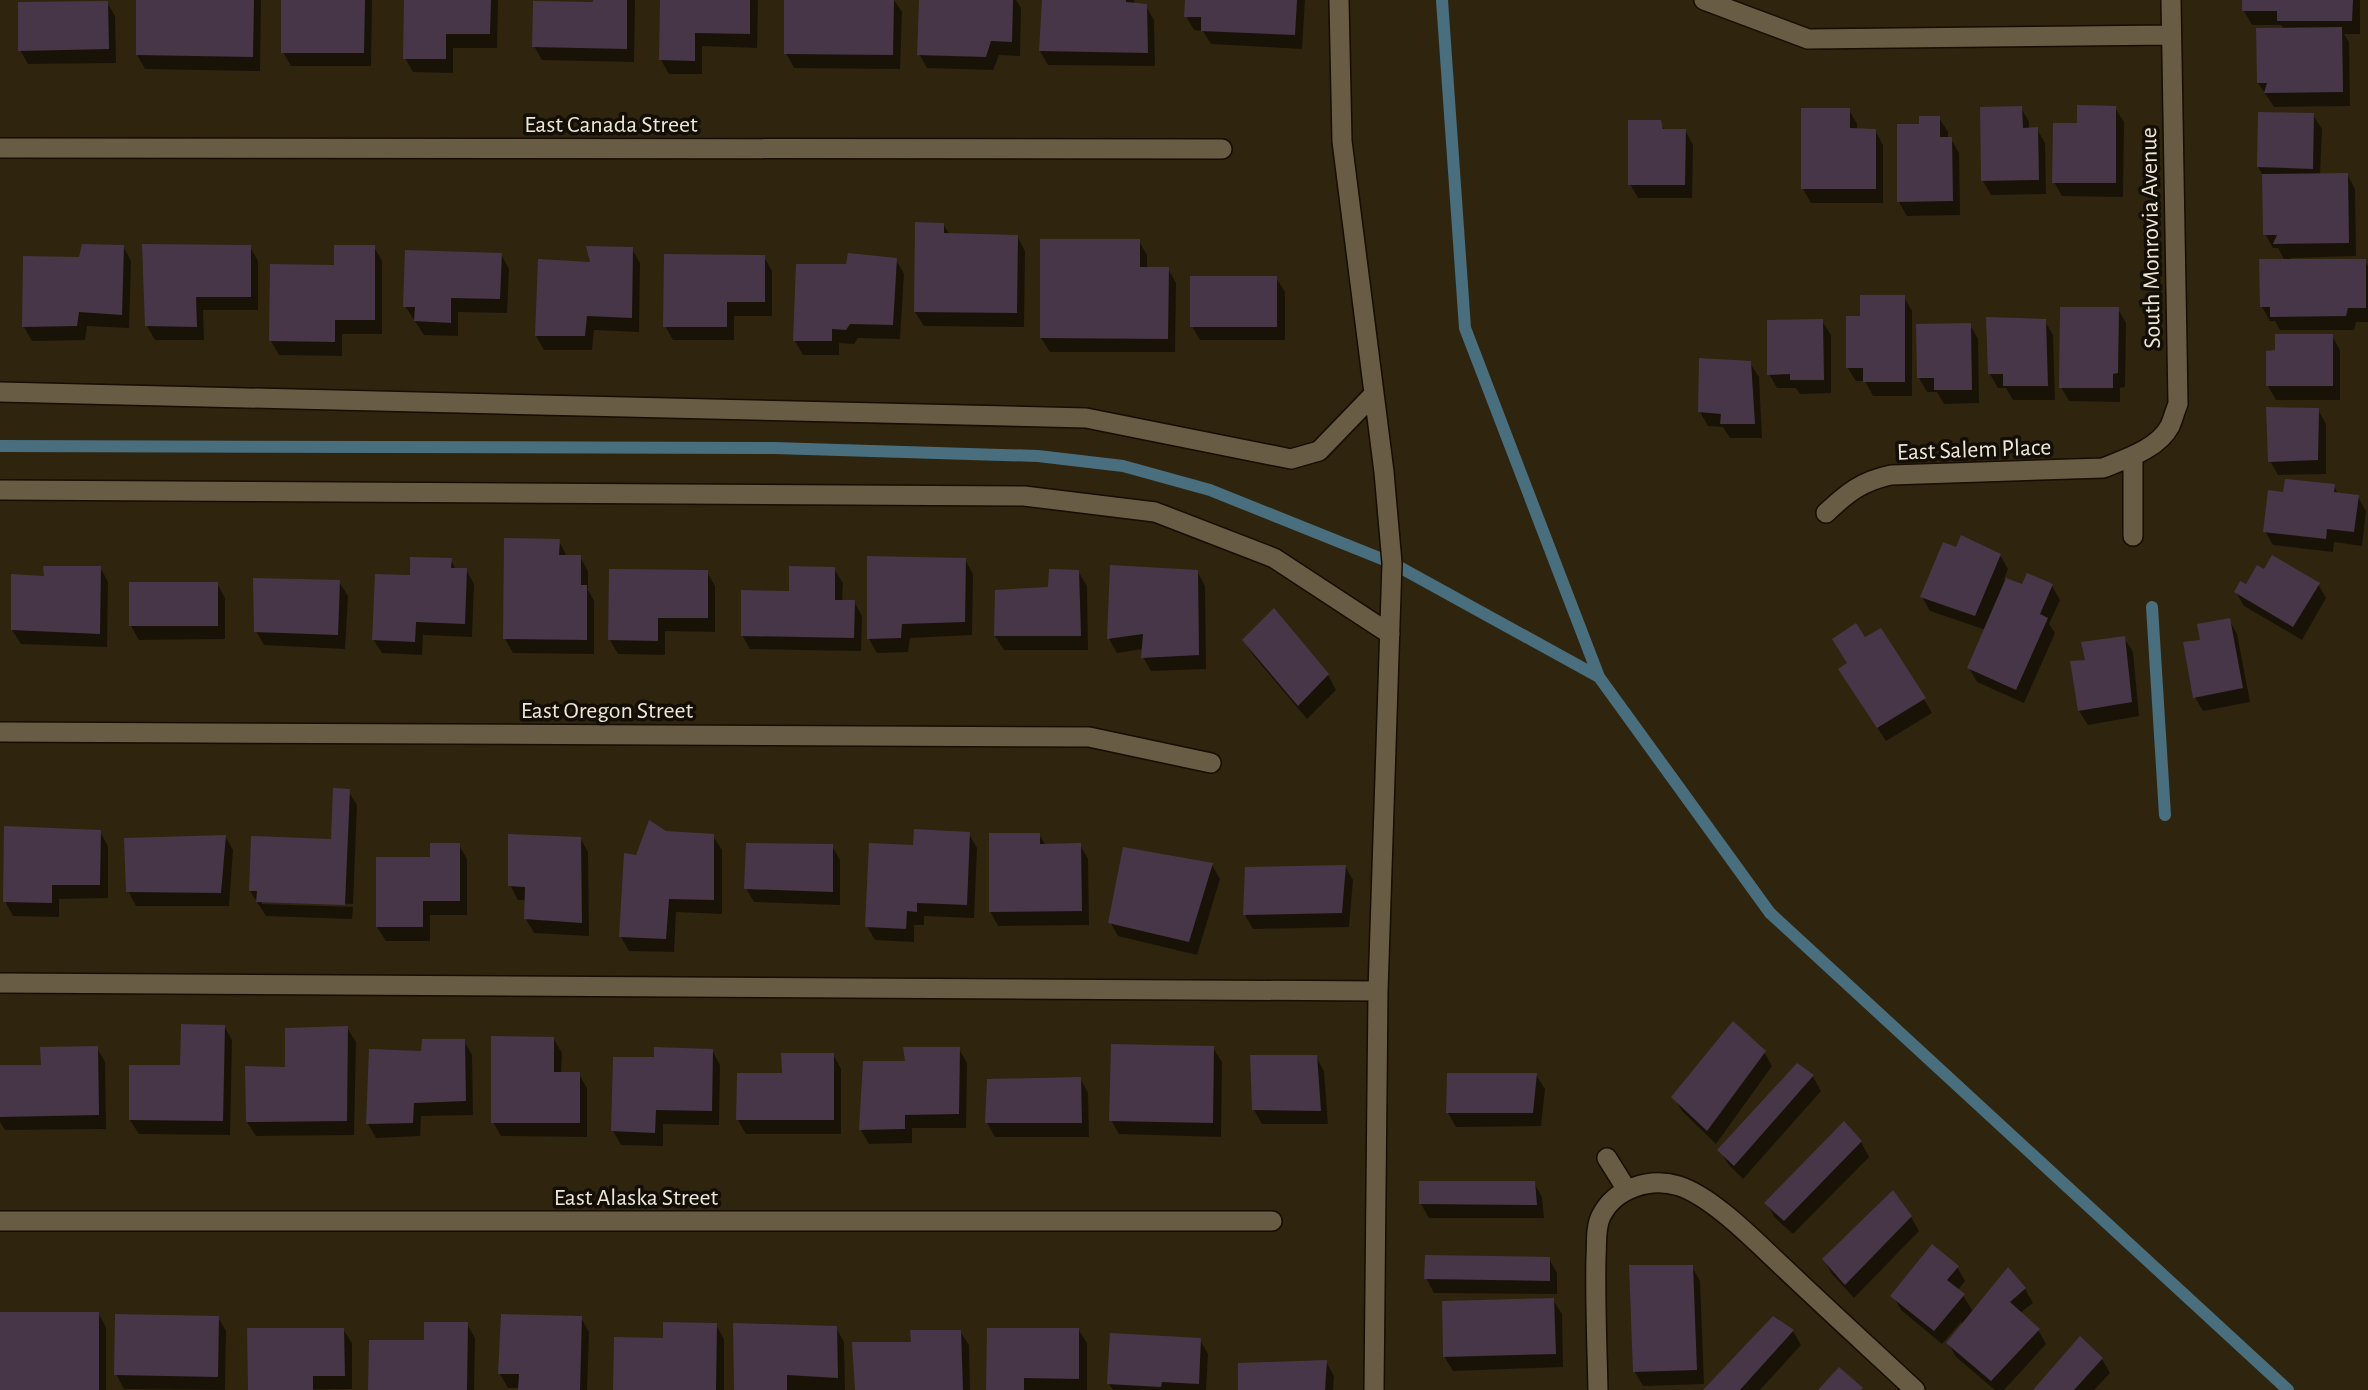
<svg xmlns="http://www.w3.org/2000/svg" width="2368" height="1390" viewBox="0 0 2368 1390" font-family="'Alegreya Sans',sans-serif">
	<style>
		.shadow { fill: #0007 }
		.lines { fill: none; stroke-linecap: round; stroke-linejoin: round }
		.stream { stroke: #496e7e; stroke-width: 12 }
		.building { fill: #473648 }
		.service-casing { stroke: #170d00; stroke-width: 22 }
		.minor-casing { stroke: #170d00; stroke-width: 22 }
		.service { stroke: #695c45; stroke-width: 19 }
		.minor { stroke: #695c45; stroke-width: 19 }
		.labels { text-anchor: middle; stroke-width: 7; stroke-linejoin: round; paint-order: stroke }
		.street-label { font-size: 24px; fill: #ede6d9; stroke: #130e06 }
	</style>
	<rect width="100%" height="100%" fill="#2f240e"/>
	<path class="shadow" d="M138,0H261L260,71L145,69L137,55Z
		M283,0H372L371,66H291L283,52Z
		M406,0H498L497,48H453V73L413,72L405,58Z
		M595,0H635L634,62L542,60L534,46L595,4Z
		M662,0H758L757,48L702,46V74H669L661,60Z
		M786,0H894L902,12L900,69L794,68L786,53Z
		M921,0H1016L1021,8L1020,56L999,55L993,70L927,68L919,54Z
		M1067,0H1134V4L1146,6L1154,20L1155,66L1048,65L1040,51Z
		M1186,0H1305L1302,49L1211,44L1203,31L1194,30L1186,16Z
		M2244,0H2360V34H2344L2349,42L2350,106L2274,107L2258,83L2284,29L2281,25H2252L2244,11Z
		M107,2L115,16L116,63L28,64L20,50Z
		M2021,108L2029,122V129H2037L2045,143L2046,194L1991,195L1983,181Z
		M2115,108L2124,122L2123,197L2062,196L2054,182Z
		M1849,110L1857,124V130H1875L1883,145V203H1811L1803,189Z
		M2313,115L2322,129L2320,175L2347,174L2355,189L2356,256L2291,258V261H2365L2368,266V322H2356L2354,330H2280L2275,321H2270L2262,307L2261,261H2285L2278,248H2273L2265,234L2264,177L2258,167Z
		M1939,118L1948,132V139H1951L1959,153L1960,215L1907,216L1899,202L1921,126Z
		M1660,122L1665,130H1685L1693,145L1692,198H1638L1630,184Z
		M943,224L950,235L1017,236L1025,251L1024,327L924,326L915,312Z
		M1139,241L1147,255V269H1168L1176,283L1175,352H1050L1041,338Z
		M123,246L131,261L129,328L87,326L85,340L32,341L24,327L25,258L81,259Z
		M250,247L258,261V310H203L204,340H155L147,326Z
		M374,247L382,261V334H342V356L279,355L271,341L335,267Z
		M632,249L640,263L639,332L594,330L592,350H544L536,336L592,264Z
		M501,254L509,269L507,313L458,312V336L424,335L405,306Z
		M764,257L772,271V316H734V340H673L665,326Z
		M896,260L904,274L900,339L858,338L854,344L839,343V355H803L795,341L798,266H847Z
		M1276,278L1285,292V340H1200L1192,326Z
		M1904,297L1912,311V396H1873L1865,381H1856L1847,367L1862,318Z
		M2118,309L2126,323L2125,387L2120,388V402L2069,401L2061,387Z
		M1822,321L1831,335V393L1800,394L1796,388H1777L1769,374Z
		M2045,321L2053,335L2055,400H2013L2006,388H1998L1990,374Z
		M1970,325L1978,339L1979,403L1944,404L1937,392H1927L1919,378Z
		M2332,336L2340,350V400H2276L2268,386Z
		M1750,363L1759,377L1762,438H1730L1723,427L1708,426L1700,412Z
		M2318,410L2326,424V474L2278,475L2270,461Z
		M2334,486L2338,494L2358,497L2366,511L2362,546L2334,542L2333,552L2273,545L2265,531L2285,493Z
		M559,541L567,557H580L588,571V590L594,601V654L513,653L505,639Z
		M1957,549L2000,555L2008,569L2004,579L2022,587L2052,586L2060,600L2049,624L2055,633L2024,703L1977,682L1969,668L1986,630L1930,611L1922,597Z
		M451,560L456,570H466L474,584L472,637L423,635L422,655L382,653L373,639L411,577Z
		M965,560L973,574L972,635L910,638L908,652L877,653L869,639Z
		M100,567L108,582L107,647L21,644L12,630L45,577Z
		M834,569L843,583L842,602H854L862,616L861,651L750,649L742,635L791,593Z
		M1078,571L1087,586L1088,650H1004L995,636L1049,589Z
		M1197,571L1205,586L1206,669L1151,671L1143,657V649L1117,653L1109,639Z
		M707,572L715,586V632L665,631V655L618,654L610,640Z
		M339,582L348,596L345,649L264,645L256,631Z
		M217,583L225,598V639L139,640L131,626Z
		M2318,584L2326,598L2302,640L2244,606L2236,592Z
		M1273,610L1328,675L1336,690L1307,719L1253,655L1244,641Z
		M2229,620L2237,634L2250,702L2203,711L2195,697L2202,641Z
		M2124,638L2133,652L2139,716L2088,725L2079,711L2087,661Z
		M1864,639L1924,699L1932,713L1886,741L1849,684V664Z
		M348,791L357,805L353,904L262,900V904L353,907L352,919L266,916L250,891L333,841Z
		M100,832L108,846V898L59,899V917L13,916L5,901Z
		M666,833L713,836L722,850V914L676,912L674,952L629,951L621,937L637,857Z
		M969,834L977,848L974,918L924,916V925H914V942L875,940L867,926L915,847Z
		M1039,834L1046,846L1080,845L1088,859L1089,925L998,926L990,911Z
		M225,836L233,850L229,906H136L128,891Z
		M580,838L588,852L589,936L534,933L526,919L527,900H518L510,885Z
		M459,845L467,859V915H430V941H386L377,927L432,859Z
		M832,846L840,860V905L754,902L746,888Z
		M1212,865L1220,879L1197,955L1118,936L1110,922Z
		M1345,866L1353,880L1349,927L1253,929L1245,915Z
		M224,1026L232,1040L230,1135L139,1134L130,1120Z
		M347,1028L356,1042L354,1135L256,1136L247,1122Z
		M553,1038L562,1053L561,1074H579L587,1088V1137L501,1136L493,1122Z
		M464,1041L472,1055L473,1115L421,1116L420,1136L376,1138L368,1124L423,1053Z
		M97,1048L105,1062L106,1129L5,1130L0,1122V1066H43Z
		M1213,1048L1222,1062L1221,1137L1119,1134L1111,1120Z
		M959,1049L967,1063L966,1128H912V1143L869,1144L861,1130Z
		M712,1050L720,1065L719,1125L663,1124V1146L621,1145L613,1131L655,1059Z
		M1764,1052L1772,1066L1716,1144L1682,1111L1674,1097Z
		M833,1054L841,1069V1134H746L738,1120L784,1074Z
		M1316,1057L1324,1071L1328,1124H1262L1254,1110Z
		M1797,1066L1813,1077L1821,1091L1743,1179L1728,1164L1720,1150Z
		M1536,1075L1545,1089L1541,1126L1456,1127L1448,1113Z
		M1080,1078L1088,1093L1089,1137H995L987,1123Z
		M1844,1123L1861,1142L1869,1157L1793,1234L1775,1218L1767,1204Z
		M1534,1183L1542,1197L1544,1218H1429L1421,1204Z
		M1911,1217L1919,1231L1854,1298L1832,1274L1824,1260Z
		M1549,1259L1557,1273V1294L1434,1293L1426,1278Z
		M1692,1267L1700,1281L1704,1384L1643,1386L1635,1372Z
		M1957,1267L1965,1281L1958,1290L1963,1295L1973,1312L2025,1289L2033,1303L2020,1313L2038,1330L2046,1344L2004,1390H1995L1956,1357L1948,1343L1963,1324L1961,1322L1942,1344L1901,1310L1893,1296Z
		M1553,1300L1562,1314L1563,1367L1453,1371L1444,1356Z
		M98,1313L106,1327V1390H1Z
		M218,1317L226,1331L225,1390L124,1389L116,1374Z
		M581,1318L589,1332L587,1390H520V1388H508L500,1374Z
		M467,1324L475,1338L474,1390H370L426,1342Z
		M716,1325L724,1339V1390H615L665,1340Z
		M836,1328L844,1342L845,1390H735Z
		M343,1329L352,1343V1389L250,1390Z
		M1078,1329L1087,1343V1390H988Z
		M960,1331L969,1345L970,1390H857L913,1344Z
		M1793,1331L1801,1345L1760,1390H1705Z
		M1200,1340L1208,1354L1206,1390H1113L1109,1384Z
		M2102,1359L2110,1373L2094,1390H2035Z
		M1326,1362L1334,1376L1333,1390H1240Z"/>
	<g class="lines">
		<path class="stream" d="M1442,0L1465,328L1599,677L1770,913L2288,1390
			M0,446L774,448L1038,456L1123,466L1210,490L1392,563L1599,677
			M2152,607L2165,815"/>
	</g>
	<path class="building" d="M136,0H254L253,57L136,55Z
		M281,0H365L364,53H281Z
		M404,0H491L490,34H446V59H403Z
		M593,0H627V49L532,47L533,1L593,2Z
		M660,0H750V34L695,33V61L659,60Z
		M784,0H894L893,55L784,54Z
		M919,0H1013L1012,42L991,41L986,57L917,55Z
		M1042,0H1126V2L1147,4L1148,53L1039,51Z
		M1185,0H1297L1295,35L1201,31V17H1184Z
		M2242,0H2353L2352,21H2277V11H2242Z
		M108,1L109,49L18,51V2Z
		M2342,27L2343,92L2264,93L2267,83H2257L2256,28Z
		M2077,105L2116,106V183H2052L2053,123H2077Z
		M2022,106L2023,128L2038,127L2039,180L1981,181L1980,107Z
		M1801,108H1850V128L1876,129V189H1801Z
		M2258,112L2314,113L2313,169L2257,167Z
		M1919,116H1940V137H1952L1953,201L1897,202V124H1919Z
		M1628,120H1661L1663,129H1686L1685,185H1628Z
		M2348,173L2349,243L2273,244L2277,235H2263L2262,174Z
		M915,222L944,223V233L1018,235L1017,313L914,312Z
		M1040,239H1140V267H1169L1168,339L1040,338Z
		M82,244L124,245L122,315L79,312L77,326L22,327L23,256L79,257Z
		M142,244L251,245V297H196L197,327L145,326Z
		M334,245H375V320H335V342L269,341L270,264L334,265Z
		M586,246L633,247L632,318L587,316L585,336H535L538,259L590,262Z
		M405,250L502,253L500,299L451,298V323L414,321L415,307H403Z
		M848,253L897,258L893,325L850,324L846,330L832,329V341H793L796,264H846Z
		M664,254L765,255V302H727V327H663Z
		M2259,259H2366V308H2348L2346,316L2270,317V307H2260Z
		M1190,276H1277V327H1190Z
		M1860,295H1905V382H1863V368H1846V316H1860Z
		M2060,307H2119L2118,373L2113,374V388H2059Z
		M1986,317L2046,319L2048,386H2003V374H1988Z
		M1823,319L1824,380H1790V374L1767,375V320Z
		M1971,323L1972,390H1934V378H1917L1916,324Z
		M2275,334H2333V386H2266V351L2275,350Z
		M1699,358L1751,361L1755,424H1720L1721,414L1698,412Z
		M2266,407L2319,408L2318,460L2268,462Z
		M2285,479L2335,484L2334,492L2359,495L2354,532L2327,529L2326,539L2263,532L2268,490L2283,492Z
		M1961,535L2001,554L1975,616L1920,597L1943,542L1956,547Z
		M504,538L560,539L559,555H581V585H587V640L503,639Z
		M2272,555L2320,583L2293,627L2234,592L2240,581L2246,584L2257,565L2264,569Z
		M867,556L966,558L965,622L902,624L901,638L867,639Z
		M410,557L452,558L451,568H467L465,624L416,622L415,642L372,640L375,574L410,575Z
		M1110,565L1198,570L1199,655L1141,658L1143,634L1107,639Z
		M43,566H101L100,634L11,630V574L44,576Z
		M789,566L835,567V600H855L854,638L741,636V590L789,591Z
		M609,569L708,570V618H658V641L608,640Z
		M1049,569L1079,570L1081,636H994L995,590L1048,587Z
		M2027,573L2053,584L2040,614L2048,618L2016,690L1967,668L2006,578L2022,584Z
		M253,578L340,580L338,635L254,632Z
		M129,582H218V626H129Z
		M1274,608L1329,674L1298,706L1242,640Z
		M2230,618L2243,688L2193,698L2183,642L2200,640L2197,624Z
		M1856,623L1865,637L1881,628L1926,698L1877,728L1838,669L1847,663L1832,639Z
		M2125,636L2132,702L2078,711L2070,661L2085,660L2081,642Z
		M333,788L350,789L345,905L256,902L257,891H249L251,836L331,839Z
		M649,820L666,831L714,834V900L669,899L666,939L619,937L624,853L636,855Z
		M4,826L101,830L100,885H52V903L3,902Z
		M914,829L970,832L967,905L917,903V912L907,911L906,929L865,927L869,843L913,845Z
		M989,833H1040V844L1081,843L1082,911L989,912Z
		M508,834L581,837L582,923L524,919L525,887L508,886Z
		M226,835L221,893L126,892L124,838Z
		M430,843H460V901H423V927H376V857H430Z
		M746,843L833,844V892L744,889Z
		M1123,847L1213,863L1189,942L1108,923Z
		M1346,865L1342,913L1243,915L1245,867Z
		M1733,1021L1766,1051L1707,1131L1671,1097Z
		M181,1024L225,1025L223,1121L129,1120V1065H180Z
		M348,1026L347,1121L246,1122L245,1066L285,1067V1028Z
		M491,1036L554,1037V1072H580V1123H491Z
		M422,1039H465L466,1101L414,1103L413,1123L366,1124L369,1049L421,1051Z
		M1111,1044L1214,1046L1213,1123L1109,1121Z
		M98,1046L99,1115L0,1117V1065H41L40,1047Z
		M654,1047L713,1049L712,1111L656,1110L655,1133L611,1131L613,1057H654Z
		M903,1047H960L959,1114L905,1115V1129L859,1130L863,1061H905Z
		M781,1053H834V1120H736L737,1073H782Z
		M1250,1055H1317L1321,1111L1252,1110Z
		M1797,1063L1814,1075L1734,1166L1717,1150Z
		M1447,1073H1537L1533,1113H1446Z
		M1081,1077L1082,1123H985L987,1079Z
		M1844,1121L1862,1141L1784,1221L1764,1203Z
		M1419,1181H1535L1537,1205L1419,1204Z
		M1893,1190L1912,1216L1845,1285L1822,1259Z
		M1932,1244L1959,1266L1947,1280L1965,1294L1934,1331L1890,1296Z
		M1425,1255L1550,1257V1281L1424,1279Z
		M1629,1265H1693L1697,1370L1633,1372Z
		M2008,1267L2026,1288L2010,1302L2040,1329L1991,1381L1946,1343Z
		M1554,1298L1556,1354L1443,1357L1442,1301Z
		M0,1312H99V1390H0Z
		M115,1314L219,1316L218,1377L114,1375Z
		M501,1314L582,1316L580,1390H518L519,1374H498Z
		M1773,1316L1794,1330L1740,1390H1703Z
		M424,1322H468L467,1390H368L369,1340H424Z
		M663,1322L717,1323L716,1390H613L614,1337L663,1338Z
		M733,1323L837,1326L838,1378L787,1375V1390H734Z
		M247,1328H344L345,1376H313V1390H248Z
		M987,1328H1079V1379L1024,1378V1390H986Z
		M910,1330H961L963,1390H855L852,1342H911Z
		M1110,1333L1201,1338L1199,1384L1162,1382L1161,1387L1107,1384Z
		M2080,1336L2103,1358L2074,1390H2033Z
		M1327,1360L1325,1390H1238V1363Z
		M1839,1367L1863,1388L1861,1390H1818Z"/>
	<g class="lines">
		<defs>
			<path id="service" d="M1339,0L1342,141L1384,472L1392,563L1378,991L1374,1390
				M0,392L1086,418L1291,459L1319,451L1374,394
				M0,490L1024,496L1155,512L1274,558L1390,634
				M0,983L1378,991
				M1607,1158L1627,1190
				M1598,1390C1597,1346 1595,1302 1596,1257C1597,1244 1595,1228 1601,1216C1615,1188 1650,1177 1679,1186C1713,1197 1756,1242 1783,1267C1826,1308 1871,1349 1915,1390"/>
			<path id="minor" d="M1704,0L1808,39L2170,35
				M0,148L1222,149
				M2133,456V536
				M1826,513C1847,493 1862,481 1891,475L2103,468C2125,459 2158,449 2170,426C2173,419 2175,411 2178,404L2171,0
				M0,732L1089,737L1211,763
				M0,1221H1272"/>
		</defs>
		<use href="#service" class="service-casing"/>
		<use href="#minor" class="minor-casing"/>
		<use href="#service" class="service"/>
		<use href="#minor" class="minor"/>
	</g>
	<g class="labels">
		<g class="street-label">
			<text x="611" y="132">East Canada Street</text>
			<text transform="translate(2150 238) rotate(-91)" y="8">South Monrovia Avenue</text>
			<text transform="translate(1974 449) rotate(-2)" y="8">East Salem Place</text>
			<text x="607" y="718">East Oregon Street</text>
			<text x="636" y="1205">East Alaska Street</text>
		</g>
	</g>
</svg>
